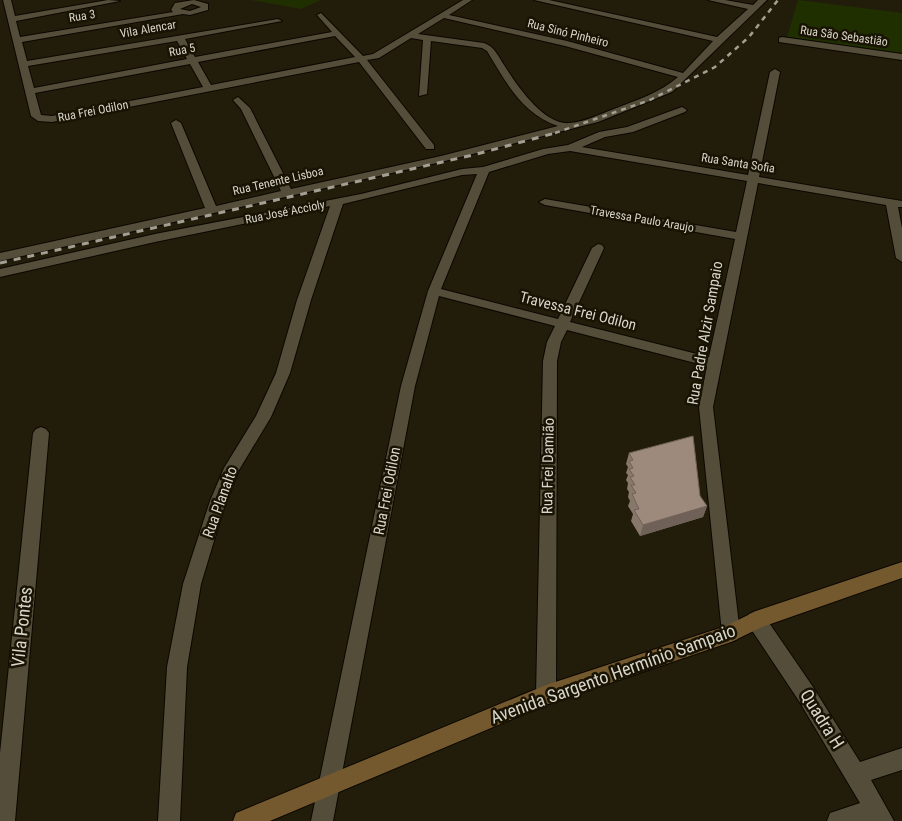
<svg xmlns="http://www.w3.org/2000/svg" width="902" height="821" viewBox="0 0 902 821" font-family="'Roboto Condensed',sans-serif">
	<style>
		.green { fill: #202f00 }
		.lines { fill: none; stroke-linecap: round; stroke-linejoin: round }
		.street-casing { stroke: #0b0700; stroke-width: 2 }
		.secondary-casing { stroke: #0b0700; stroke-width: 2 }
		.street { fill: #534d3a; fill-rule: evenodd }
		.secondary { fill: #74592e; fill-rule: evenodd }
		.rail-far1 { stroke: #a3a093; stroke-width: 2.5; stroke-dasharray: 5 5; stroke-linecap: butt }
		.rail { stroke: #a3a093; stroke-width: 3; stroke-dasharray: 7 7; stroke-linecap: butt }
		.wall { fill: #88776b }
		.shaded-wall { fill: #6f6157 }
		.building { fill: #9e8a7c; stroke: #6f6157 }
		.labels { text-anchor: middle; stroke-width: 5; stroke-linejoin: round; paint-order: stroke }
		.far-street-label { font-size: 12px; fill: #d8d5ca; stroke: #181303 }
		.street-label { font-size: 15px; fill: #d8d5ca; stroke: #181303 }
		.near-street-label { font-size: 18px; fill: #d8d5ca; stroke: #181303 }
	</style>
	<rect width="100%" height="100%" fill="#221d0b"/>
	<path class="green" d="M251,0H321L301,9Z
		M798,0L902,13V53L787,37Z"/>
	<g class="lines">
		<defs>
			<path id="street" d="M3,0H11L15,16L108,0L120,1L16,21L20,37L173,12L171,10L175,3L194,0L208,4V10L190,15L183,14L22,42L27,61L278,19L282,21L185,39L195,57L332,32L317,15L321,13L363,56L373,54L463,0H472L449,15L567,41L683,73L713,41L534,0H549L717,37L748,9L708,0H725L753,5L758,0H767L672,92L598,122L441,162L0,261V253L205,208L171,123L176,120L181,123L216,206L281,191L241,109L233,100L238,97L250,108L291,189L441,156L558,126C522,114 505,81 487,51L482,48L431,41L427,94L419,96L423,40L411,38L379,58L367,60L434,145V149H426L359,62L52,122L38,121L31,116ZM192,4L201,7L190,11L180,9ZM444,18L565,46L678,77C660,93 636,100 614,109C600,114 585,122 570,123C544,126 516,84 504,65C498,56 495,47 484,43L418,34ZM335,36L355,57L211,85L198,62ZM177,41L187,59L34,88L28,66ZM190,64L203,87L52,116L41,115L35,93Z
				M782,37L902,54V60L779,42V38Z
				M775,69L780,72L759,177L902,201V207H898L902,228V262L896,258L886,205L758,183L713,407L740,633L738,639L731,642L724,639L722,633L699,407L707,366L567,330L561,342L557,361L556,695L553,702L546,705L539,702L536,695L543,361L547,342L555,326L439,296L415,386L333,821H311L401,386L428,291L477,174L462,175L343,204L311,300L290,373L271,417L239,470L226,501L201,584L187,667L180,821H158L167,667L183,584L210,501L224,468L256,416L276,373L297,300L330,206L155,242L0,277V269L155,234L361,194L462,169L483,167L543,149L568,145L599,132L627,127L682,107L687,110L685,112L633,132L605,137L582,147L748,175L770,72ZM570,151L747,181L736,232L545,199L539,202L545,205L735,239L709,357L570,322L604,248L602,245L598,244L592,248L558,319L441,289L489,172L548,154Z
				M41,427L46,429L49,433L15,821H0V753L33,433L36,429Z
				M756,611L763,614L813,687L860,762L902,748V770L871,780L894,821H827L830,813L860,803L799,701L749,626L747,620L749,614Z"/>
			<path id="secondary" d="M902,562V578L762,627L731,642L548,704L270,821H233L236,813L546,685L726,626L756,611Z"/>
		</defs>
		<use href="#street" class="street-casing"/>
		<use href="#secondary" class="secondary-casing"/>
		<use href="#street" class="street"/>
		<use href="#secondary" class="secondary"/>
		<path class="rail-far1" d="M555,133L650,100L715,67L749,37L778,0"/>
		<path class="rail" d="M0,263L473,155L559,132"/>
	</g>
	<path class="wall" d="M629,453L700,496L707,506L703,517L640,536L631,521L633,514L628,506L630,501L628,497L629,492L627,489L628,483L626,480L628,475L626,473L628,467L626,464Z"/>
	<path class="shaded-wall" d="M707,506L703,517L640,536L643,525Z"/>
	<path class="building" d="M693,436L700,496L707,506L643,525L634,510L639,509L632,494L636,493L631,485H635L630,477L634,476L629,469L633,468L629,461L633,460L629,453Z"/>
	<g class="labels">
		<g class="far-street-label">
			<text transform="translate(82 16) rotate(-9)" y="4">Rua 3</text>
			<text transform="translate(148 29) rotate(-10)" y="4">Vila Alencar</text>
			<text transform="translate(568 33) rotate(14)" y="4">Rua Sinó Pinheiro</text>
			<text transform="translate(844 36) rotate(8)" y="4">Rua São Sebastião</text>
			<text transform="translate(182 50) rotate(-11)" y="4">Rua 5</text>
			<text transform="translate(93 111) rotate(-11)" y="4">Rua Frei Odilon</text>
			<text transform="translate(738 163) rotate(9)" y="4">Rua Santa Sofia</text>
			<text transform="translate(278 181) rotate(-13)" y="4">Rua Tenente Lisboa</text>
			<text transform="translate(285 212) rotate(-11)" y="4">Rua José Accioly</text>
			<text transform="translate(642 219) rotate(10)" y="4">Travessa Paulo Araujo</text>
		</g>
		<g class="street-label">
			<text transform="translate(578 311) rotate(14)" y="5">Travessa Frei Odilon</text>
			<text transform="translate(705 333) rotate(-80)" y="5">Rua Padre Alzir Sampaio</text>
			<text transform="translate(548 466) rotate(-89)" y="5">Rua Frei Damião</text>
			<text transform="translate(387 491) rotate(-79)" y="5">Rua Frei Odilon</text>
			<text transform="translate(220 502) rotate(-70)" y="5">Rua Planalto</text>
		</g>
		<g class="near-street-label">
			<text transform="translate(22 627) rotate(-84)" y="6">Vila Pontes</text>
			<text transform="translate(613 674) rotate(-20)" y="6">Avenida Sargento Hermínio Sampaio</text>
			<text transform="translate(822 719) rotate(58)" y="6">Quadra H</text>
		</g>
	</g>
</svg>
